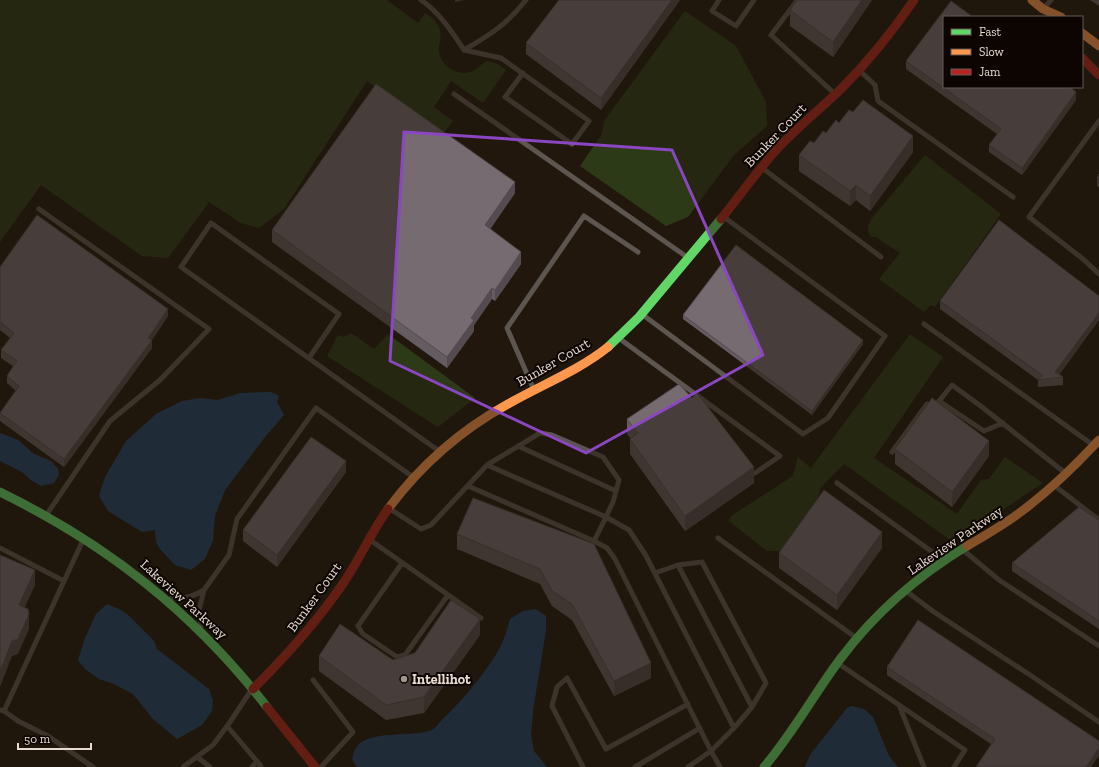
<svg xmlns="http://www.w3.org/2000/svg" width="1099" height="767" viewBox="0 0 1099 767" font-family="'Zilla Slab',serif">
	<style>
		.green { fill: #2d3a17 }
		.water { fill: #1e446a }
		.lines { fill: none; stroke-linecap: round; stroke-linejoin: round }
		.lane { stroke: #5d554f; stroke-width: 5 }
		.fast { stroke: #63d668; stroke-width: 9 }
		.slow { stroke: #ff974d; stroke-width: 9 }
		.jam { stroke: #b3261e; stroke-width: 9 }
		.wall { fill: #655c61 }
		.shaded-wall { fill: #534b4f }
		.building { fill: #766b71; stroke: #534b4f }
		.marked { fill: none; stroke: #8b46c2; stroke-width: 3; stroke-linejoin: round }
		.poi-dot { fill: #a2968c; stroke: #0c0501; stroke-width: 1.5 }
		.labels { text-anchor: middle; stroke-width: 4; stroke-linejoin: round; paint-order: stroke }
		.street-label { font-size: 14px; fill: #e8dbd0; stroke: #0c0501 }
		.poi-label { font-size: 14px; font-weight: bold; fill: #e8dbd0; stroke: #0c0501; text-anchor: start }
	</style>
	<rect width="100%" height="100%" fill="#21170d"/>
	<path class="green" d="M0,0H387L418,23L425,13C431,16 439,23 440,31C442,38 438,45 439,52C441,68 461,78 475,70C479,68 482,63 487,61L496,63L506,70L483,103L451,81L434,107L453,121L441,136L367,81L284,209L259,228L241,223L209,202L168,258L142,256L41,185L0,242Z
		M685,11L736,46L766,102L767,126L734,155L688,217L666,226L580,166L602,134L604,121Z
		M925,155L1001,214L935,307L931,305L924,312L879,279L900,253L876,237H871C866,229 868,225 872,218Z
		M351,333L374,349L388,334L475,398L438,427L327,356L338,335L344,337Z
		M910,334L943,357L874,458L957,514L981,480L989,479L1005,457L1043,483L953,542L844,464L821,487L817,500L781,551H767L729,521L731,516L793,476L798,457L811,468Z"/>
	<path class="water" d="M271,392L279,396L277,402L284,415L265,437L225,490L215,516L213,540L205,559L191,570L175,565L160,549L156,542L155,530L142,532L108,511L99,496L105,477L126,441L156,414L182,401L201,398L218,400L240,393Z
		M0,433L18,440L34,454L51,461L58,469L59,475L54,483L41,486L31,480L22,472L0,461Z
		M107,604L121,610L128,615L154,641L157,649L209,689L213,701L212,711L202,725L177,739L153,719L133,694L114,684L99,679L85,669L78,660L85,638L96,614Z
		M536,609L546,616V630L533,711L531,735L534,751L547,767H357L352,759C353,756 354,751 356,748C367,729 414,738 432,730C435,728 438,724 441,721C460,703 483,676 497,653C503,643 507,631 510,619L523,611Z
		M852,706L864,709L873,717L889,756L898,767H805L810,755L847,708Z"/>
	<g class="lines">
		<path class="lane" d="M421,0C440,13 452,32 464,50L501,58L589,121L572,144L505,97L523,73
			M719,0L712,11L736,26L754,0
			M796,2L771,35L835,94
			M1044,8L1051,0
			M464,50C490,35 507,24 526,0
			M860,71L875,85L878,101L1013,197
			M454,94L687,257
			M1099,121L1029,217L1083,259L1099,274
			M762,168L881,257
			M39,209L209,329L160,380L110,421L47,514
			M643,315L803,434L828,418L885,336L724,217
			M924,324L1093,445
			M620,339L780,456L755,473
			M309,358L339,314L211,223L181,267L439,451
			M534,390L507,328L584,216L638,252
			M939,401L984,431L1003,423
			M518,446L616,491
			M892,452L927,404L935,406L952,385L982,407L1064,472
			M837,483L942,559
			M468,486L594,541L606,517L487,465
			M1055,486L1099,520
			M390,509L421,529L431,525L487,465L540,433L552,435L603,457L619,480L613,502L606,517L629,530L645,554L734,728L711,751L720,767
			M718,538L855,637
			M370,540L481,618
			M594,541L607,548L615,559L711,751L688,767
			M0,548L64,581
			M963,550L999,580L1099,646
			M402,563L358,626L363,634L397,657L405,655L448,595
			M678,565L752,707
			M655,573L678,565L702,562L766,683L752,707L734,728
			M906,591L934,612L1033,677L1099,722
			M171,598C185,598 191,598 204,590
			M201,626L199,610L204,590L229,555L237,519L316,408L413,477
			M839,664L965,750L954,767
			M313,680L353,732L321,767
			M899,705L924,767
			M0,710L4,711L83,540
			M4,711L18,721L48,736L93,767
			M227,726L261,766L260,767
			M197,757L210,767
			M183,767L213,745L230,722L252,689
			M252,767L257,761
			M583,767L552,706L557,687L567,678L606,749L688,704
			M635,767L700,728"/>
		<path class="fast" d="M608,347L639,317L721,219
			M0,492C108,545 193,612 267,707
			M764,767C793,733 814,694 841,658C875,613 919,575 967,546"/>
		<path class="slow" d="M1032,0L1043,9L1061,17
			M1082,33L1099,46
			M388,509C420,466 461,430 508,404C541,385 578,371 608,347
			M967,546C986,535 1005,524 1022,511C1050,490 1075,466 1099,440"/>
		<path class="jam" d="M1082,58L1099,75
			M721,219C740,195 758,170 778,148C798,127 820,109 841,89C868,62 892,32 914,0
			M253,689C286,656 318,621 344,582C360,559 371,532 388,509
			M267,707L315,767"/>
	</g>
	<path class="wall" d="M559,0H680L601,110L526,54V43Z
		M797,0H872L833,57L790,26V10Z
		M1090,0H1099V6Z
		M906,61L1076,100L1022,175L989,152V145L997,134L906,69Z
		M839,123L913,152L870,211L856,200L850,206L799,171V155L826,133Z
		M1099,174V187L1097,186V178Z
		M515,193L490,229L521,264L495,301L492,299L474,325V331L447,368L272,242V230Z
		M0,267L168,316L152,340V348L64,467L0,421V413L16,391L7,383V376L13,366L1,358V350L10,338L0,330Z
		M940,301L1099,320L1059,374L1063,377V385L1038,387V380L940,309Z
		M683,315L863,344L812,415L683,319Z
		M627,419L754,483L685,531L630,454V438L627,434Z
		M895,449L989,456L952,507L895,464Z
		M346,472L277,567L243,541V530Z
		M473,498L651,678L614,696L572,620L552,606L540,584L457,549V534Z
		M1099,520V629L1012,571V563Z
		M882,548L837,610L779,568V553Z
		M480,635L424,713L386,720L319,671V656L393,660Z
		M887,667L1099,755L1091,767H976L991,744L887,675Z"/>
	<path class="shaded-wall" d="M455,0H464L455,2Z
		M672,0H680L601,110V98Z
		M862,0H872L833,57V42Z
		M1076,92V100L1022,175V168Z
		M913,136V152L870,211V196Z
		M515,182V193L485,237V225Z
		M856,185V200L850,206V191Z
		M521,252V264L495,301V290Z
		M492,288V299L474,325V331L447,368V357L471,318Z
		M168,309V316L148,345V338Z
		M1099,313V320L1057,378L1055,372Z
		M152,340V348L64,467V459Z
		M863,340V344L812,415V411Z
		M989,441V456L952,507V492Z
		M346,461V472L277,567V555Z
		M754,467V483L685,531V516Z
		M882,532V548L837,610V595Z
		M35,570V585L19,620V605Z
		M29,614V629L18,654L12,656L0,687V671L12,641Z
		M480,619V635L424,713V697Z
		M651,663V678L614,696V681Z
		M1099,748V755L1091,767H1086Z"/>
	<path class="building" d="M559,0H672L601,98L526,43Z
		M797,0H862L833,42L790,10Z
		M951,1L973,17H944V87H1070L1076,92L1022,168L989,145L1001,129L906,61Z
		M376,84L515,182L485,225L521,252L495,290L492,288L471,318L474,320L447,357L272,230Z
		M863,100L913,136L870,196L856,185L850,191L799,155L810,141L814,143L823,131L826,133L836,120L839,123L849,110L853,112Z
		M1099,174V180L1097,178Z
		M37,215L168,309L148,338L152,340L64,459L0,413L19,386L7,376L17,361L1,350L14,333L0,322V267Z
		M999,220L1099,296V313L1055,372L1063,377L1038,380L1042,375L940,301Z
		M736,245L863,340L812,411L683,315Z
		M679,384L692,398L697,393L754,467L685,516L630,439L638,433L627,419Z
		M932,398L989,441L952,492L895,449Z
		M311,437L346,461L277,555L243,530Z
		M824,490L882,532L837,595L779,553Z
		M473,498L594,544L651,663L614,681L572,604L552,591L540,569L457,534Z
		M1079,507L1099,520V621L1012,563Z
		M0,555L35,570L19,605L28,609L29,614L18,639L12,641L0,671Z
		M451,600L480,619L424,697L386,705L319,656L340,624L393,660L415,653Z
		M918,620L1099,741V748L1086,767H976L995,739L887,667Z"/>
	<path d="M0 0H1099V767H0ZM404,132L672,150L763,355L586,453L390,361Z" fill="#21170d" fill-opacity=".55" fill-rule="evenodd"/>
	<path class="marked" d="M404,132L672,150L763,355L586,453L390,361Z"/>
	<circle class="poi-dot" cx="404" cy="679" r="4"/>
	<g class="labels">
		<g class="street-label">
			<text transform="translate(775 135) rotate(-46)" y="5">Bunker Court</text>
			<text transform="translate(553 362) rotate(-30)" y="5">Bunker Court</text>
			<text transform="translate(955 540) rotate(-34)" y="5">Lakeview Parkway</text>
			<text transform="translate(314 597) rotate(-54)" y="5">Bunker Court</text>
			<text transform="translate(184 599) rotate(42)" y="5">Lakeview Parkway</text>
		</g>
		<g class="poi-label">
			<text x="412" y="684">Intellihot</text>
		</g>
	</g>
	<rect x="943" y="16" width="140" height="72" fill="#0c0501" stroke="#645b54"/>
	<rect x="951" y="29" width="20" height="6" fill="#63d668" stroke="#645b54"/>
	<text x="979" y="36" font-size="12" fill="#e8dbd0">Fast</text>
	<rect x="951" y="49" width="20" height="6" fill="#ff974d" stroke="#645b54"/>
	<text x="979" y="56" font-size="12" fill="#e8dbd0">Slow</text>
	<rect x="951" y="69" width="20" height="6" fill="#b3261e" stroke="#645b54"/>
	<text x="979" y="76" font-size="12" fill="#e8dbd0">Jam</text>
	<path d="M18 743v6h73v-6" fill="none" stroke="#e8dbd0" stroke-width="2"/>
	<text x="24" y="743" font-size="12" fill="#e8dbd0" stroke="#0c0501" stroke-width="3" paint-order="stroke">50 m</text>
</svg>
